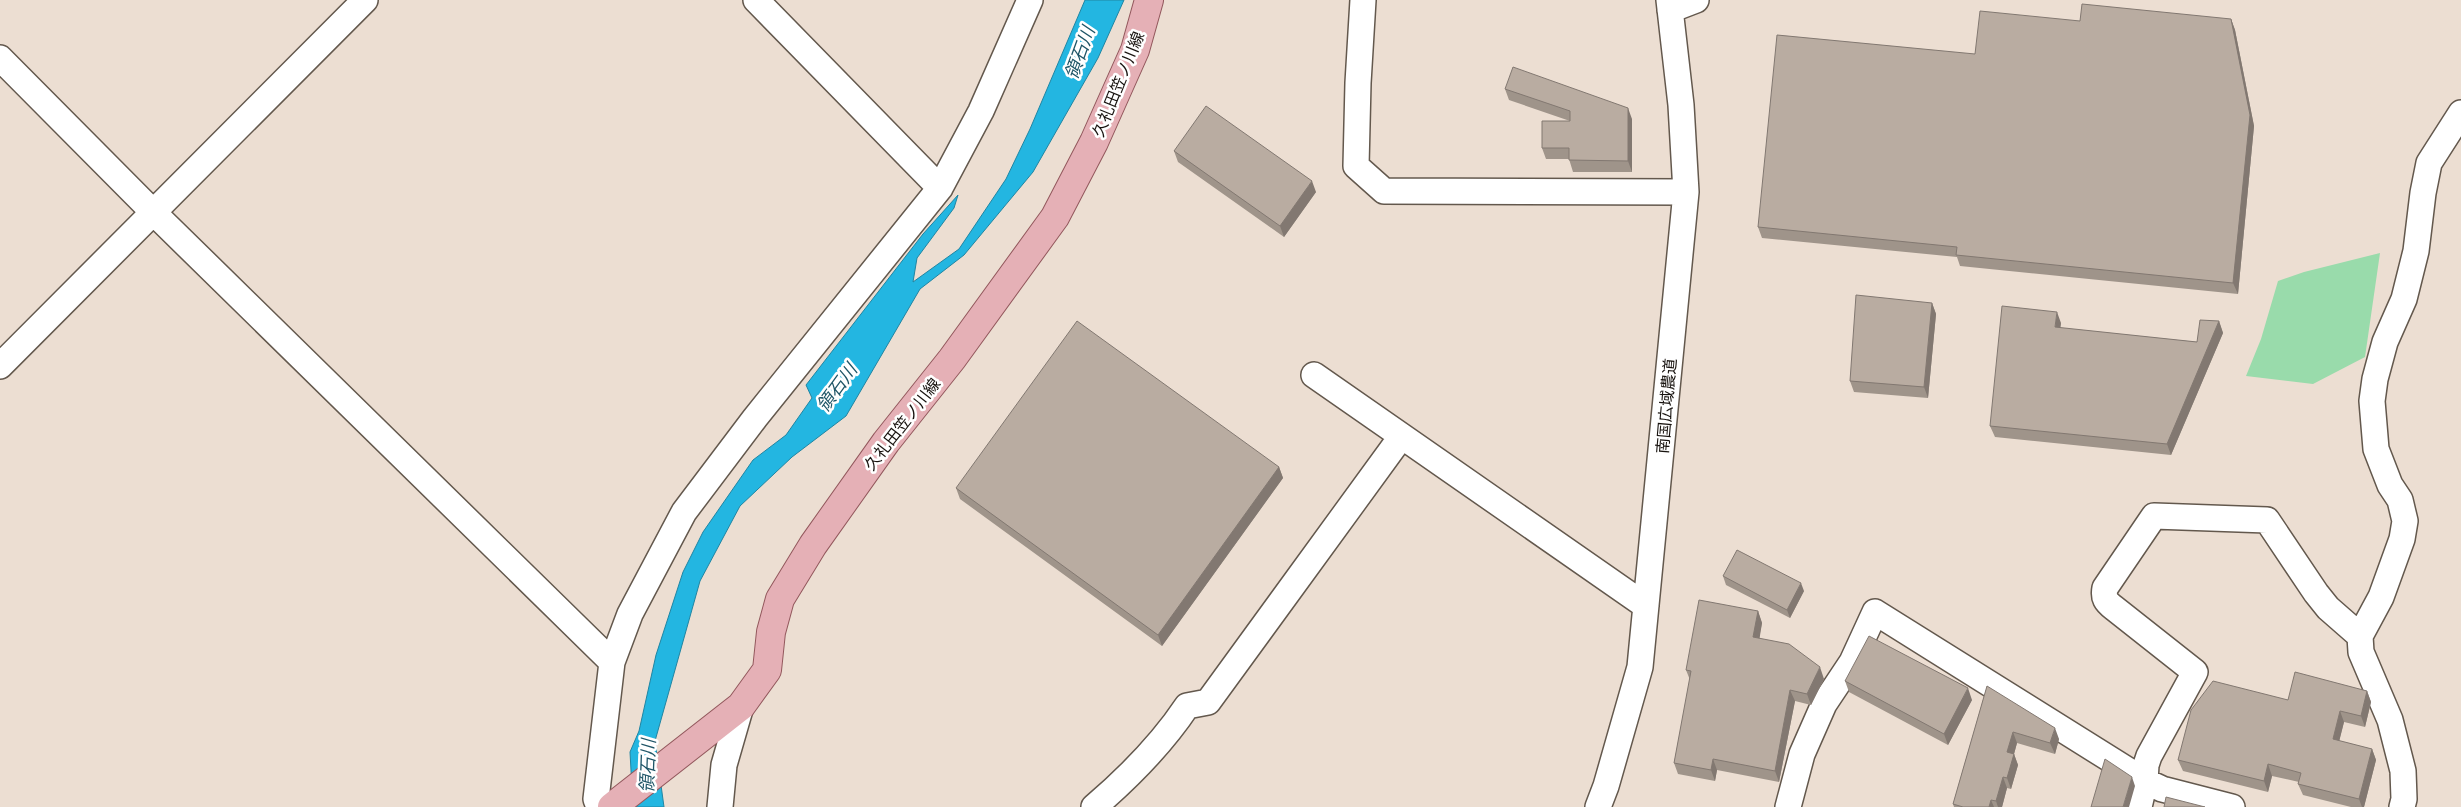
<svg xmlns="http://www.w3.org/2000/svg" width="2461" height="807" viewBox="0 0 2461 807" font-family="'Libre Baskerville','Noto Sans JP',serif">
	<style>
		.green { fill: #99dbab }
		.water { fill: #23b6e1; stroke: #2085a2 }
		.lines { fill: none; stroke-linecap: round; stroke-linejoin: round }
		.minor-casing { stroke: #63584d; stroke-width: 28 }
		.major-casing { stroke: #92575c; stroke-width: 30 }
		.minor { stroke: #fff; stroke-width: 25 }
		.major { stroke: #e5b0b6; stroke-width: 28 }
		.wall { fill: #9f948a }
		.shaded-wall { fill: #827871 }
		.building { fill: #b9aca1; stroke: #827871 }
		.labels { text-anchor: middle; stroke-width: 5; stroke-linejoin: round; paint-order: stroke }
		.street-label { font-size: 16px; fill: #18130f; stroke: #fff }
		.water-label { font-size: 18px; font-style: italic; fill: #1f5567; stroke: #fff }
	</style>
	<rect width="100%" height="100%" fill="#ecded2"/>
	<path class="green" d="M2380,253L2365,357L2313,384L2246,376L2261,339L2278,281L2304,272Z"/>
	<path class="water" d="M1085,0H1124L1098,58L1033,172L964,255L920,289L846,416L792,457L740,506L700,581L655,741L664,807H633L630,752L639,731L656,655L683,572L703,532L753,460L786,435L812,398L806,385L923,234L958,195L954,208L917,258L913,282L959,249L1006,179L1030,129Z"/>
	<g class="lines">
		<defs>
			<path id="minor" d="M756,0L940,188
				M1363,0L1358,83L1356,166L1384,191L1686,192
				M1670,10L1696,0
				M0,58L154,213L612,662
				M0,366L365,0
				M1314,375L1646,606
				M599,807L596,799L612,662L630,614L684,512L755,418L940,188L981,111L1030,0
				M720,807L724,765L741,706
				M1094,807C1129,777 1161,745 1187,706L1208,702L1401,437
				M1598,807L1606,786L1640,667L1686,192L1681,105L1669,0
				M1788,807L1802,754L1824,704L1852,662L1875,612L2145,781L2139,807
				M2232,807L2162,789L2145,781L2146,765L2149,756L2195,672L2114,608C2106,602 2103,598 2105,588L2154,516L2267,520L2316,593L2328,608L2360,636
				M2402,807L2404,799L2403,771L2390,720L2361,652L2360,636L2381,597L2402,539L2405,521L2400,500L2390,485L2376,449L2372,401L2375,379L2385,342L2404,299L2416,251L2423,193L2429,163L2461,113"/>
			<path id="major" d="M612,807L741,706L767,670L771,632L780,599L813,545L886,442L952,359L1055,217L1094,142L1135,50L1149,0"/>
		</defs>
		<use href="#minor" class="minor-casing"/>
		<use href="#major" class="major-casing"/>
		<use href="#minor" class="minor"/>
		<use href="#major" class="major"/>
	</g>
	<path class="wall" d="M2231,19L2235,30L2254,126L2238,294L1960,266L1957,257L1762,238L1758,227L1975,54L2080,21Z
		M1505,89L1632,119V172H1573L1569,159H1546L1542,148L1570,121L1509,100Z
		M1174,151L1316,192L1284,237L1178,162Z
		M1932,303L1936,314L1928,398L1854,392L1850,381Z
		M2219,321L2223,333L2171,455L1995,437L1990,426L2061,323L2060,328L2197,342Z
		M1279,467L1283,478L1162,646L960,499L956,488Z
		M1723,576L1804,591L1790,618L1726,585Z
		M1758,611L1762,623L1759,638L1824,679L1811,705L1795,701L1779,782L1717,770L1715,781L1678,774L1674,763L1690,680L1686,670Z
		M1845,681L1972,700L1948,745L1849,692Z
		M1987,686L2059,739L2055,754L2017,743L2014,754L2018,765L2011,789L2007,788L2002,807H1954L1953,804Z
		M2367,691L2371,702L2365,727L2344,722L2339,741L2372,749L2376,760L2364,807H2351L2303,795L2298,784L2299,782L2272,776L2268,792L2183,771L2178,760L2288,700Z"/>
	<path class="shaded-wall" d="M2231,19L2235,30L2254,126L2238,294L2233,283Z
		M1628,108L1632,119V172L1628,161Z
		M1312,181L1316,192L1284,237L1280,226Z
		M1932,303L1936,314L1928,398L1924,387Z
		M2057,312L2061,323L2059,338L2055,327Z
		M2219,321L2223,333L2171,455L2167,444Z
		M1279,467L1283,478L1162,646L1158,635Z
		M1801,583L1804,591L1790,618L1787,610Z
		M1758,611L1762,623L1758,648L1753,637Z
		M1820,667L1824,679L1811,705L1807,694Z
		M1968,688L1972,700L1948,745L1944,734Z
		M1790,690L1795,701L1779,782L1775,771Z
		M2367,691L2371,702L2365,727L2361,716Z
		M2340,711L2344,722L2337,750L2333,739Z
		M2055,728L2059,739L2055,754L2050,743Z
		M2013,732L2017,743L2014,754L2018,765L2011,789L2007,778V752Z
		M2372,749L2376,760L2364,807H2362L2359,799Z
		M1713,759L1717,770L1715,781L1711,770Z
		M2268,764L2272,776L2268,792L2264,781Z
		M2003,777L2007,788L2002,807H1998L1996,801Z
		M2132,777L2135,786L2129,807H2123Z
		M1991,800L1994,807H1989Z"/>
	<path class="building" d="M2082,4L2231,19L2250,115L2233,283L1956,255L1957,247L1758,227L1777,35L1975,54L1980,11L2080,21Z
		M1513,67L1628,108V161L1569,160V148H1542V121H1570V111L1505,89Z
		M1206,106L1312,181L1280,226L1174,151Z
		M1856,295L1932,303L1924,387L1850,381Z
		M2002,306L2057,312L2055,327L2197,342L2200,320L2219,321L2167,444L1990,426Z
		M1077,321L1279,467L1158,635L956,488Z
		M1737,550L1801,583L1787,610L1723,576Z
		M1699,600L1758,611L1753,637L1789,644L1820,667L1807,694L1790,690L1775,771L1713,759L1711,770L1674,763L1691,671L1686,670Z
		M1869,636L1968,688L1944,734L1845,681Z
		M2295,672L2367,691L2361,716L2340,711L2333,739L2372,749L2359,799L2298,784L2301,773L2268,764L2264,781L2178,760L2191,710L2213,681L2288,700Z
		M1987,686L2055,728L2050,743L2013,732L2007,752L2014,754L2007,778L2003,777L1996,801L1991,800L1989,807H1963L1953,804Z
		M2105,759L2132,777L2123,807H2091Z
		M2166,797L2205,807H2164Z"/>
	<g class="labels">
		<g class="street-label">
			<text transform="translate(1118 84) rotate(-68)" y="6">久礼田笠ノ川線</text>
			<text transform="translate(1666 406) rotate(-85)" y="6">南国広域農道</text>
			<text transform="translate(902 424) rotate(-52)" y="6">久礼田笠ノ川線</text>
		</g>
		<g class="water-label">
			<text transform="translate(1080 53) rotate(-70)" y="6">領石川</text>
			<text transform="translate(837 388) rotate(-54)" y="6">領石川</text>
			<text transform="translate(648 766) rotate(-88)" y="6">領石川</text>
		</g>
	</g>
</svg>
